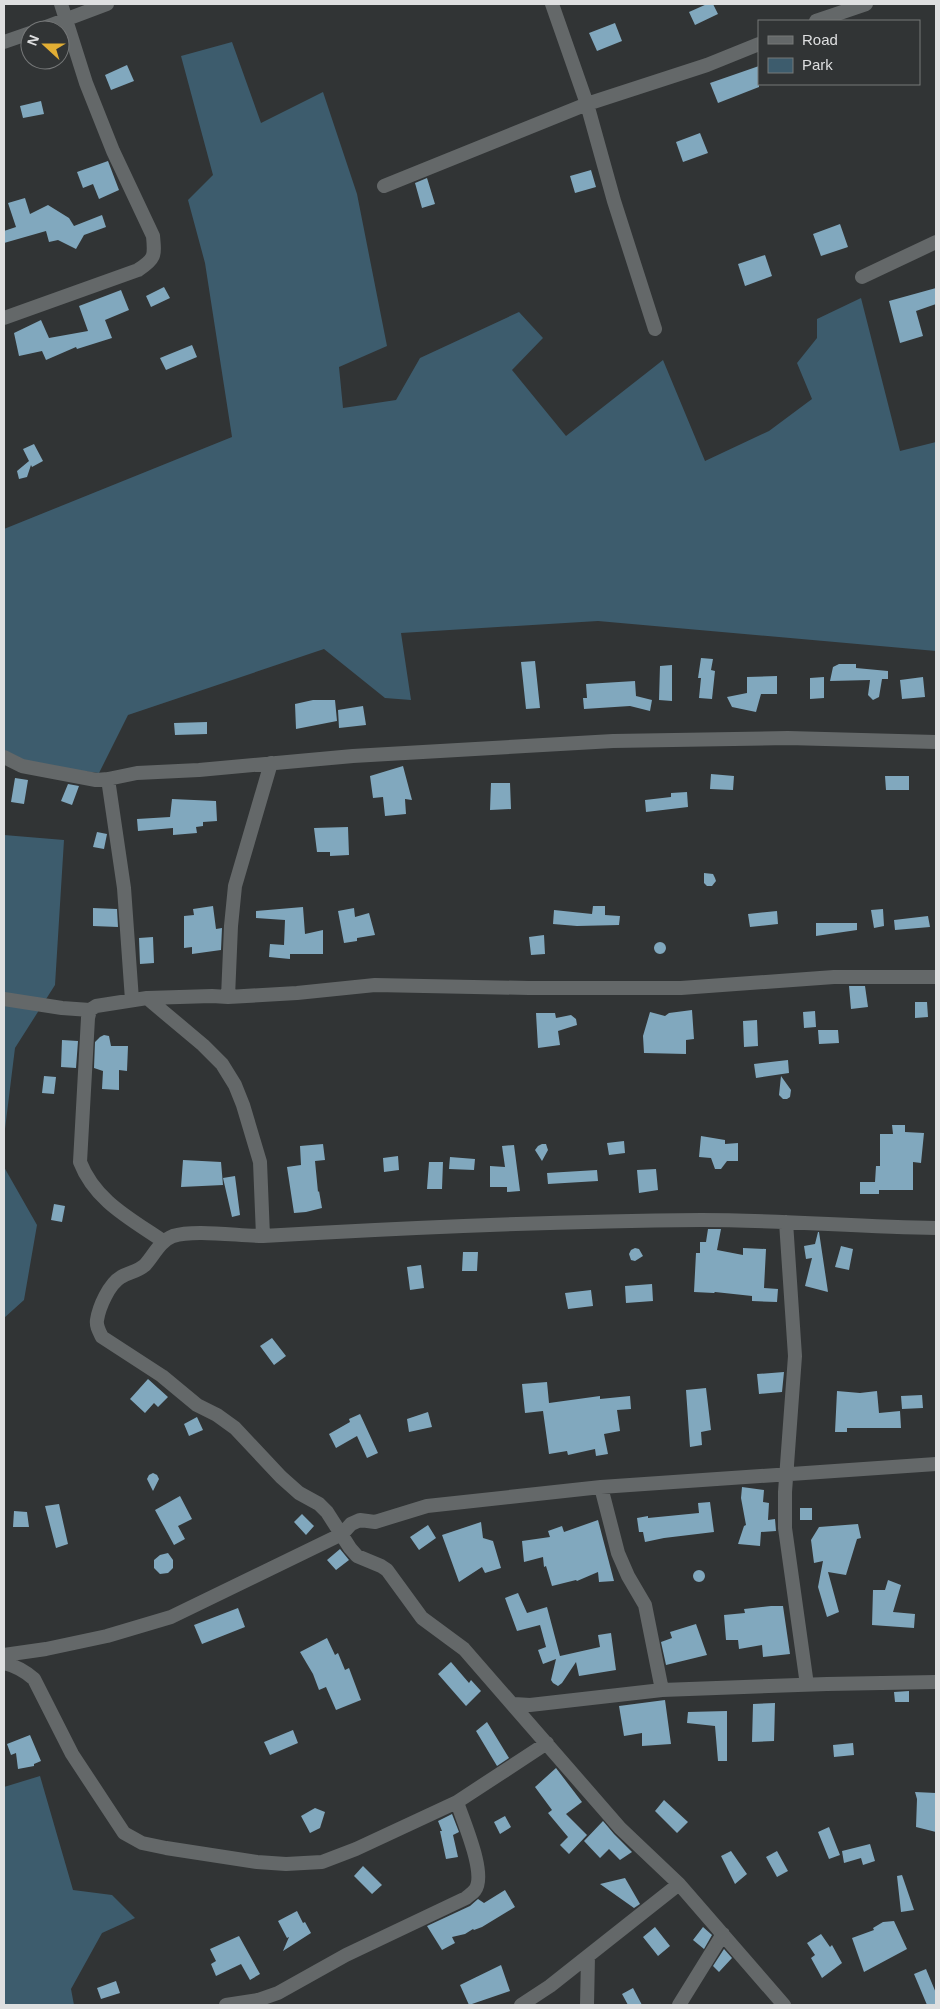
<svg xmlns="http://www.w3.org/2000/svg" width="940" height="2009" viewBox="0 0 940 2009" font-family="Arial,sans-serif">
	<style>
		.green { fill: #3d5c6d }
		.building { fill: #81a8be }
		.lines { fill: none; stroke-linecap: round; stroke-linejoin: round }
		.minor { stroke: #646869; stroke-width: 14 }
	</style>
	<rect width="100%" height="100%" fill="#313435"/>
	<path class="green" d="M232,42L261,123L323,92L357,194L387,346L339,367L343,408L396,400L420,358L519,312L543,338L512,370L566,436L663,360L705,461L769,431L812,399L797,363L817,338V319L861,298L900,451L936,442V651L598,621L401,633L411,700L385,698L324,649L128,715L99,773L4,762V529L232,437L205,263L188,200L213,175L181,56Z
		M4,835L64,840L55,985L15,1048L4,1137Z
		M4,1167L37,1225L24,1300L4,1318Z
		M40,1776L73,1890L112,1895L135,1918L102,1933L71,1989L74,2005H4V1787Z"/>
	<path class="building" d="M707,4H713L718,14L695,25L689,12Z
		M615,23L622,41L597,51L589,33Z
		M127,65L134,81L111,90L105,75Z
		M759,66V87L718,103L710,83Z
		M41,101L44,114L23,118L20,106Z
		M700,133L708,153L683,162L676,142Z
		M108,161L119,190L99,199L93,184L83,188L77,172Z
		M591,170L596,187L575,193L570,176Z
		M427,178L435,204L422,208L415,183Z
		M25,198L30,214L48,205L69,218L74,226L102,215L106,227L84,235L76,249L58,240L49,242L46,231L4,243V231L16,227L8,203Z
		M840,224L848,247L821,256L813,234Z
		M765,255L772,276L745,286L738,264Z
		M164,287L170,298L151,307L146,296Z
		M936,288V304L916,311L923,336L900,343L889,301Z
		M121,290L129,310L105,320L112,338L77,349L76,347L46,360L42,351L19,356L14,333L41,320L49,338L88,331L79,306Z
		M192,345L197,357L166,370L160,358Z
		M34,444L43,461L32,467L31,465L27,477L19,479L17,471L29,461L23,449Z
		M701,658L713,659L711,670L715,671L712,699L699,698L701,678H698Z
		M535,661L540,708L526,709L521,662Z
		M839,664H856V668L888,671V679H882L879,697L873,700L868,695L870,680L830,681L833,667Z
		M672,665V701L659,700L660,666Z
		M777,676V694H761L756,712L732,707L727,697L747,693V677Z
		M824,677V698L810,699V678Z
		M923,677L925,697L902,699L900,680Z
		M635,681L636,696L652,700L650,711L630,706L584,709L583,698H587L586,684Z
		M313,700H335L337,721L296,729L295,704Z
		M363,706L366,725L339,728L338,710Z
		M207,722V734L175,735L174,723Z
		M403,766L412,800L405,799L406,814L385,816L383,797L373,798L370,776Z
		M711,774L734,776L733,790L710,789Z
		M885,776H909V790H886Z
		M15,778L28,780L24,804L11,802Z
		M491,783H510L511,809L490,810Z
		M68,784L79,786L72,805L61,801Z
		M687,792L688,807L646,812L645,800L671,797V793Z
		M172,799L216,801L217,821L203,822V826L196,827L197,833L173,835V828L138,831L137,819L170,817Z
		M348,827L349,855L330,856V852H317L314,828Z
		M97,832L107,834L104,849L93,847Z
		M704,873L713,874L715,878L716,881L712,886H707L704,883Z
		M213,906L216,929L222,928L221,950L192,954V947L184,948V916L194,915L193,909Z
		M593,906H605V915L620,916L619,925L577,926L553,924L554,910L592,914Z
		M303,907L305,934L323,930V954H290V959L269,957L270,944L284,945L285,920L256,918V911Z
		M93,908L117,909L118,927L93,926Z
		M354,908L355,917L369,913L375,935L357,938V941L344,943L338,911Z
		M883,909L884,926L874,928L871,910Z
		M777,911L778,924L750,927L748,914Z
		M928,916L930,927L895,930L894,920Z
		M816,923H857V930L816,936Z
		M544,935L545,954L531,955L529,937Z
		M153,937L154,963L140,964L139,938Z
		M654 948a6 6 0 1 1 12 0a6 6 0 1 1-12 0Z
		M849,986H865L868,1007L851,1009Z
		M915,1002H927L928,1017L915,1018Z
		M692,1010L694,1039L686,1040V1054L644,1053L643,1036L650,1012L665,1016L669,1013Z
		M815,1011L816,1027L804,1028L803,1012Z
		M536,1013H555L556,1018L571,1015L576,1019L577,1025L558,1031L560,1045L538,1048Z
		M757,1020L758,1046L744,1047L743,1021Z
		M818,1030H838L839,1043L819,1044Z
		M104,1035L109,1036L111,1046H128L127,1071L119,1070V1090L102,1089L103,1071L94,1068L95,1042L100,1037Z
		M62,1040L78,1041L76,1068L61,1067Z
		M788,1060L789,1073L756,1078L754,1064Z
		M44,1076L56,1077L54,1094L42,1093Z
		M781,1076L791,1090L790,1097L787,1099H783L779,1095Z
		M892,1125H905V1132L924,1133L921,1163L913,1162V1190H879V1194H860V1182H875L876,1166H880V1134H893Z
		M701,1136L725,1140V1144L738,1143V1161H727L721,1169H715L711,1158L699,1157Z
		M624,1141L625,1153L609,1155L607,1143Z
		M323,1144L325,1160L315,1161L318,1192L319,1191L322,1208L306,1212L294,1213L287,1167L301,1165L300,1146Z
		M542,1144H546L548,1150L542,1161L535,1150L538,1146Z
		M514,1145L520,1191L507,1192V1187H490V1166L505,1167L502,1146Z
		M398,1156L399,1170L384,1172L383,1158Z
		M450,1157L475,1159L474,1170L449,1169Z
		M183,1160L221,1162L223,1185L181,1187Z
		M429,1162H443L442,1189H427Z
		M656,1169L658,1190L639,1193L637,1170Z
		M597,1170L598,1181L548,1184L547,1173Z
		M235,1176L240,1215L232,1217L223,1178Z
		M54,1204L65,1206L62,1222L51,1220Z
		M708,1229H721L717,1250L743,1255V1248L766,1249L764,1288L778,1289L777,1302L752,1301V1296L715,1292L714,1293L694,1292L696,1253H700V1242H706Z
		M818,1232H819L828,1292L805,1286L812,1258L806,1259L804,1246L815,1244Z
		M841,1246L853,1249L849,1270L835,1267Z
		M635,1248L639,1249L643,1256L635,1261L631,1260L629,1254L631,1250Z
		M463,1252H478L477,1271H462Z
		M421,1265L424,1288L410,1290L407,1267Z
		M652,1284L653,1301L626,1303L625,1286Z
		M591,1290L593,1306L568,1309L565,1293Z
		M272,1338L286,1356L274,1365L260,1346Z
		M784,1372L782,1392L759,1394L757,1374Z
		M148,1379L168,1397L158,1407L154,1403L145,1413L130,1399Z
		M547,1382L549,1403L600,1396V1399L630,1396L631,1409L617,1410L620,1431L604,1434L608,1454L596,1456L595,1449L568,1455L567,1451L549,1454L543,1411L525,1413L522,1384Z
		M706,1388L711,1430L701,1432L702,1445L690,1447L686,1390Z
		M837,1391L860,1393L877,1391L879,1413L900,1411L901,1428H847V1432H835Z
		M922,1395L923,1408L902,1409L901,1396Z
		M428,1412L432,1427L409,1432L407,1419Z
		M360,1414L378,1453L367,1458L357,1436L336,1448L329,1434L350,1422L349,1419Z
		M197,1417L203,1430L189,1436L184,1424Z
		M153,1473L157,1475L159,1479L153,1491L147,1479L149,1475Z
		M742,1487L764,1490L763,1502L769,1503L768,1520L775,1519L776,1531L761,1532L760,1546L738,1544L744,1526L746,1525L741,1498Z
		M180,1496L192,1519L178,1526L185,1539L174,1545L155,1510Z
		M710,1502L714,1532L664,1538L645,1542L643,1532H639L637,1518L648,1516V1518L699,1513L698,1503Z
		M59,1504L68,1544L56,1548L45,1506Z
		M800,1508H812V1520H800Z
		M14,1511L27,1512L29,1527H13Z
		M302,1514L314,1526L306,1535L294,1522Z
		M598,1520L614,1581L599,1582L598,1572L577,1581L576,1580L552,1586L546,1566L544,1567L543,1557L524,1562L522,1541L550,1537L548,1531L562,1526L564,1532Z
		M481,1522L483,1538L493,1541L501,1568L485,1573L482,1567L459,1582L442,1535Z
		M858,1524L861,1538L857,1539L846,1575L828,1572L839,1612L827,1617L818,1587L823,1561L814,1563L811,1540L819,1527Z
		M428,1525L436,1538L419,1550L410,1537Z
		M340,1549L349,1560L336,1570L327,1560Z
		M168,1553L173,1560V1568L168,1573L160,1574L154,1568V1560L160,1555Z
		M693 1576a6 6 0 1 1 12 0a6 6 0 1 1-12 0Z
		M888,1580L901,1585L893,1612L915,1614L914,1628L872,1625L873,1590H885Z
		M518,1593L527,1613L547,1607L560,1656L600,1647L598,1635L611,1633L616,1670L579,1676L576,1662L562,1683L558,1686L553,1683L551,1680L556,1659L543,1664L538,1650L546,1647L540,1625L517,1631L505,1598Z
		M771,1606H783L790,1654L763,1657L762,1645L739,1649L738,1640H726L724,1615L745,1613L744,1609Z
		M238,1608L245,1627L202,1644L194,1625Z
		M696,1624L707,1655L666,1665L661,1642L672,1638L670,1632Z
		M327,1638L335,1655L338,1653L345,1670L349,1668L361,1700L336,1710L326,1687L319,1690L313,1674L300,1652Z
		M451,1662L469,1683L471,1680L481,1691L466,1706L438,1674Z
		M909,1691V1702H895L894,1692Z
		M665,1700L671,1744L642,1746V1733L624,1736L619,1706Z
		M775,1703L774,1741L752,1742L753,1704Z
		M727,1711V1761H718L715,1726L687,1723L688,1712Z
		M487,1722L509,1758L497,1766L476,1731Z
		M293,1730L298,1743L270,1755L264,1742Z
		M30,1735L41,1761L34,1764V1766L18,1769L16,1753L11,1755L7,1744Z
		M853,1743L854,1755L834,1757L833,1745Z
		M556,1768L582,1802L566,1814L587,1835L569,1854L560,1845L568,1837L548,1813L552,1810L535,1787Z
		M915,1792L936,1793V1832L916,1827L917,1799Z
		M664,1800L688,1822L677,1833L655,1811Z
		M315,1808L325,1812L320,1828L310,1833L301,1816Z
		M452,1814L459,1832L453,1835L458,1857L446,1859L440,1831H442L438,1821Z
		M505,1816L511,1827L500,1834L494,1822Z
		M603,1821L614,1834L632,1852L620,1860L609,1849L600,1858L584,1841Z
		M829,1827L840,1855L829,1859L818,1832Z
		M870,1844L875,1861L863,1865L861,1858L844,1863L842,1851Z
		M731,1851L747,1874L735,1884L721,1856Z
		M777,1851L788,1871L777,1877L766,1857Z
		M363,1866L382,1885L372,1894L354,1876Z
		M902,1875L914,1910L901,1912L897,1876Z
		M625,1878L640,1904L634,1908L600,1884Z
		M505,1890L515,1907L482,1927L474,1930L473,1929L465,1934L452,1937L455,1943L442,1950L427,1926L470,1906L478,1899L484,1903Z
		M297,1911L303,1923L305,1922L311,1933L283,1951L289,1937L287,1938L278,1921Z
		M894,1921L907,1949L864,1972L852,1938L874,1930L873,1928L883,1922Z
		M655,1927L670,1946L658,1956L643,1937Z
		M703,1927L712,1935L704,1949L693,1940Z
		M821,1934L830,1947L832,1945L842,1963L822,1978L811,1958L815,1955L807,1943Z
		M239,1936L260,1974L250,1980L241,1964L216,1976L211,1964L216,1961L210,1949Z
		M724,1949L732,1958L719,1972L713,1966Z
		M501,1965L510,1991L469,2005L460,1985Z
		M926,1969L936,1993V2005H927L914,1974Z
		M116,1981L120,1993L101,1999L97,1988Z
		M633,1988L642,2005H628L622,1994Z"/>
	<g class="lines">
		<path class="minor" d="M552,4L587,104L614,201L655,329
			M816,21L866,4
			M38,30L107,4
			M4,42L30,33
			M384,186L587,104L707,65L759,44
			M862,277L936,242
			M4,318L138,270C155,259 155,256 153,236L113,151L86,83L61,4
			M4,757L22,766L96,780L108,779L137,773L199,770L353,756L613,741L788,738L936,742
			M108,779L124,888L132,1000
			M228,997L231,926L235,886L271,763
			M147,998L203,1045L222,1064L235,1085L243,1105L260,1162L263,1236
			M4,999L62,1008L90,1010
			M786,1222L795,1356L785,1492V1528L807,1685
			M163,1241C131,1219 95,1201 80,1162L88,1018L90,1010L96,1006L147,998L212,996L228,997L297,993L375,985L529,988H681L834,977H936
			M601,1487L618,1553L628,1576L645,1605L662,1690
			M4,1655L46,1649L107,1636L171,1617L342,1534L351,1524L360,1520L375,1522L427,1506L601,1487L936,1464
			M4,1663C16,1666 25,1671 34,1679L72,1754L124,1833L142,1843L166,1848L257,1862L286,1864L322,1862L356,1849L457,1802L547,1743
			M514,1704L530,1705L662,1690L827,1684L936,1682
			M226,2005L258,2000L278,1993L346,1955L466,1898C468,1896 473,1893 475,1890C487,1874 463,1821 457,1802
			M521,2005L550,1986L679,1884
			M587,2005L588,1956
			M679,2005L723,1934
			M784,2005L679,1884L620,1828L464,1649L422,1618L387,1570L381,1566L357,1556L350,1548L327,1512L319,1504L299,1493L281,1477L235,1428L217,1415L197,1405L162,1376L102,1337C99,1331 96,1326 97,1320C99,1307 109,1284 121,1277C129,1272 137,1272 145,1265C154,1255 160,1241 173,1236C194,1229 239,1236 263,1236C281,1235 299,1234 317,1233C445,1226 573,1221 701,1220C780,1220 858,1227 936,1228"/>
	</g>
	<rect width="940" height="2009" fill="none" stroke="#dedfe0" stroke-width="10"/>
	<rect x="758" y="20" width="162" height="65" fill="#313435" stroke="#767879"/>
	<rect x="768" y="36" width="25" height="8" fill="#646869" stroke="#767879"/>
	<text x="802" y="45" font-size="15" fill="#dedfe0">Road</text>
	<rect x="768" y="58" width="25" height="15" fill="#3d5c6d" stroke="#767879"/>
	<text x="802" y="70" font-size="15" fill="#dedfe0">Park</text>
	<g transform="translate(45 45) rotate(291)"><circle r="24" fill="#313435" stroke="#767879"/>
	<path d="M0-4L9 19L0 12L-9 19Z" fill="#e2ae34"/>
	<text y="-8" font-size="14" font-weight="bold" text-anchor="middle" fill="#dedfe0">N</text>
	</g>
</svg>
